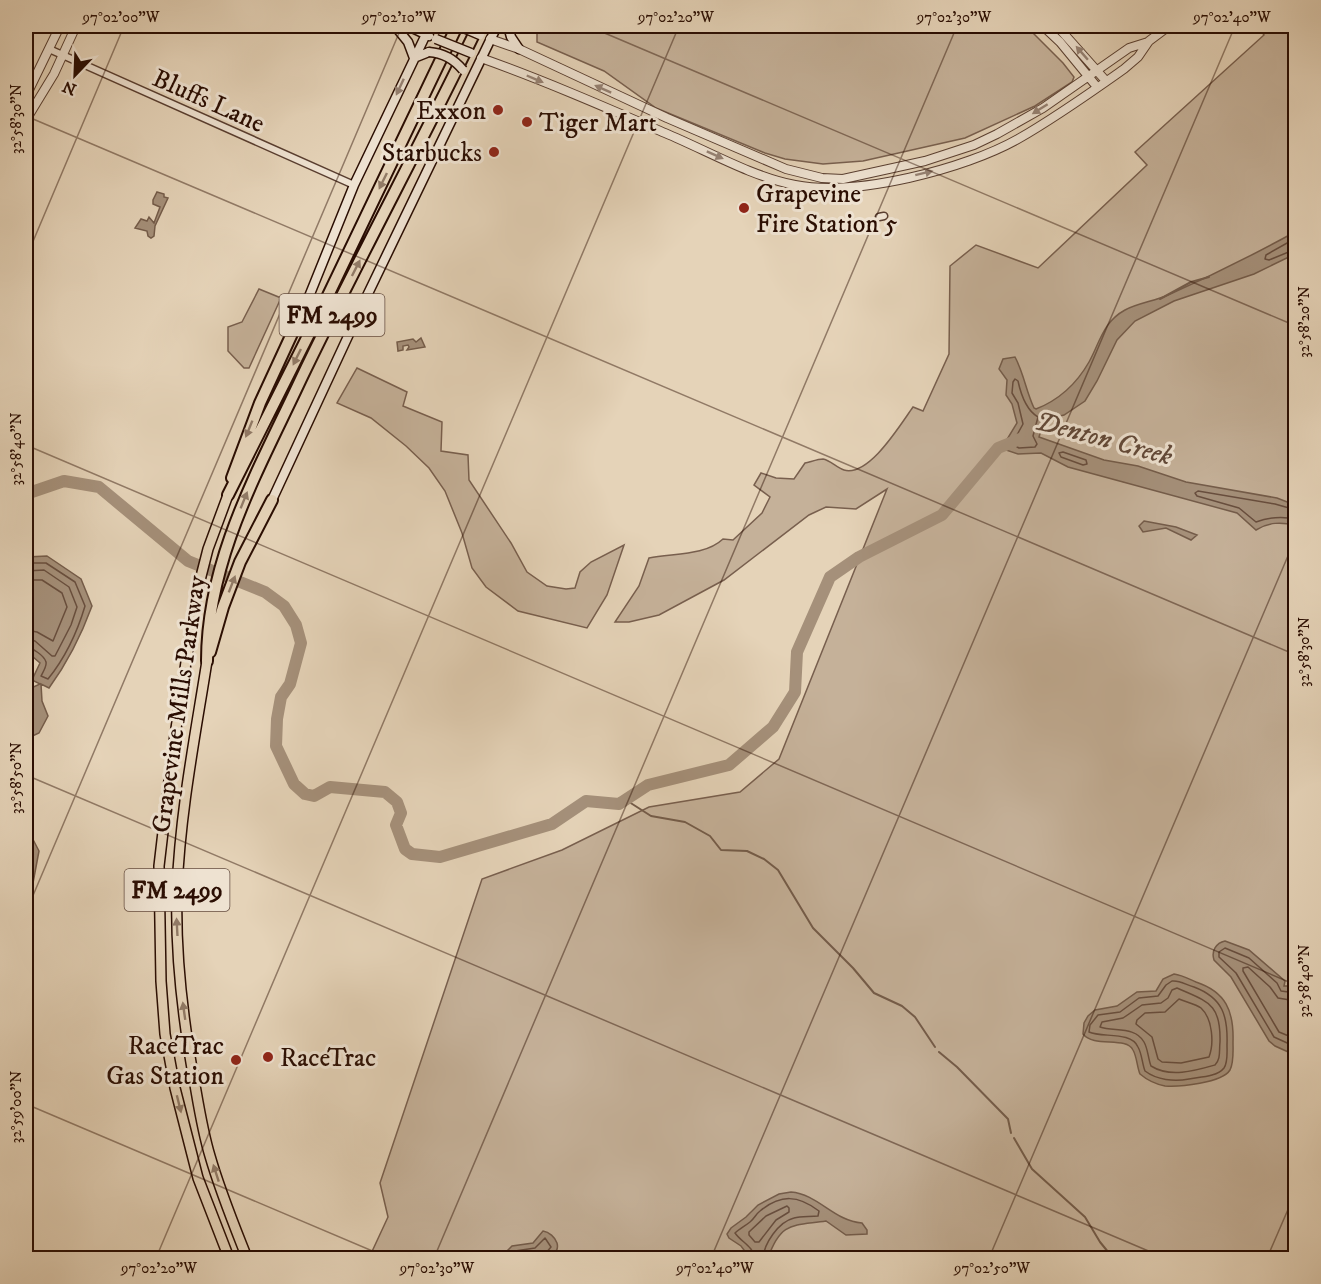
<svg xmlns="http://www.w3.org/2000/svg" width="1321" height="1284" viewBox="0 0 1321 1284" font-family="'IM FELL DW Pica',serif">
	<style>
		.green { fill: #c5b199; stroke: #785f4e; stroke-width: 1.5 }
		.water { fill: #a5907a; stroke: #745c4a; stroke-width: 1.5 }
		.lines { fill: none; stroke-linecap: round; stroke-linejoin: round }
		.shore { stroke: #684e3e; stroke-width: 1.5 }
		.stream { stroke: #745c4a; stroke-width: 2 }
		.river { stroke: #a5907a; stroke-width: 12 }
		.minor-casing { stroke: #593e30; stroke-width: 9 }
		.tertiary-casing { stroke: #593e30; stroke-width: 10 }
		.secondary-casing { stroke: #2a0d02; stroke-width: 11 }
		.primary-casing { stroke: #2a0d02; stroke-width: 12 }
		.motorway-casing { stroke: #2a0d02; stroke-width: 14 }
		.minor { stroke: #eee2d1; stroke-width: 6 }
		.tertiary { stroke: #eee2d1; stroke-width: 8 }
		.secondary { stroke: #eee2d1; stroke-width: 8 }
		.primary { stroke: #e5d3b8; stroke-width: 9 }
		.motorway { stroke: #e5d3b8; stroke-width: 10 }
		.secondary-bridge-casing { stroke: #2a0d02; stroke-width: 11; stroke-linecap: butt }
		.secondary-bridge { stroke: #eee2d1; stroke-width: 8 }
		.oneway { fill: #968274 }
		.oneway2 { fill: #917a66 }
		.ticks { fill: none; stroke: #2a0d02; stroke-width: 1.5; stroke-opacity: 0.45 }
		.poi-dot { fill: #8f2418; stroke: #eee2d1; stroke-width: 2 }
		.labels { text-anchor: middle; stroke-width: 6; stroke-linejoin: round; paint-order: stroke }
		.shield { fill: #eee2d1; stroke: #654d40; stroke-width: 1.5 }
		.shield-label { font-size: 24px; font-weight: bold; fill: #2a0d02 }
		.street-label { font-size: 26px; fill: #2a0d02; stroke: #eee2d1 }
		.poi-label { font-size: 26px; fill: #2a0d02; stroke: #eee2d1; text-anchor: end }
		.water-label { font-size: 27px; font-style: italic; fill: #614838; stroke: #eee2d1 }
		.neatline { fill: none; stroke: #2a0d02; stroke-width: 2 }
		.ticks-label { font-size: 15px; text-anchor: middle; fill: #2a0d02 }
	</style>
	<rect width="100%" height="100%" fill="#e5d3b8"/>
	<filter id="stains"><feTurbulence type="fractalNoise" baseFrequency=".00333" numOctaves="4"/><feColorMatrix values="0 0 0 0 .2 0 0 0 0 .09 0 0 0 0 .02 0 0 0 .5 -.17"/></filter>
	<radialGradient id="worn" r=".72"><stop offset=".6" stop-color="#630" stop-opacity="0"/><stop offset="1" stop-color="#630" stop-opacity=".3"/></radialGradient>
	<path class="green" d="M537,26H1026L1063,63L1074,77L1072,82L1035,106L965,138L863,161L823,164L785,159L765,153L656,108L604,71L537,42Z
		M1258,26H1295V1258H369L388,1217L380,1183L482,879L562,850L649,807L740,792L779,759L887,489L856,509L826,507L809,515L724,580L659,615L629,622H615L639,586L649,558C673,553 705,556 723,539L733,540L762,513L770,497L754,485L761,473L776,478L794,479L805,463C810,462 818,459 823,459C830,460 837,468 844,470C869,477 900,425 913,407L923,411L949,354L950,266L976,245L1038,268L1147,165L1135,152L1264,35Z
		M259,289L281,298L249,368H244L228,351V327L242,322Z
		M357,368L407,392L403,406L442,422L441,451L468,455L469,480L511,543L527,572L547,586L566,589L575,588L580,572L591,562L624,545L607,595L587,628L518,611L486,587L472,568L462,533L445,491L429,468L406,446L371,418L337,403Z"/>
	<path class="water" d="M157,192L164,194V197L168,198L155,226L154,236L151,238L148,236L147,231L135,228L141,219L147,221L149,217L154,223L160,207L153,204V200Z
		M1295,232V254L1254,274L1174,301L1135,321L1117,340L1097,381L1085,401L1064,415L1044,420L1039,437L1104,460L1138,466L1186,482L1277,498L1295,505V525C1281,522 1269,522 1256,530L1237,513L1068,467L1041,453L1018,454L1006,450V441L1017,423L1012,404L1006,395L1007,380L999,369L1003,359L1015,357C1024,374 1026,391 1034,408L1036,409C1059,400 1077,383 1089,362C1100,342 1103,322 1125,310C1138,303 1155,301 1168,295C1213,275 1253,255 1295,232Z
		M421,338L425,347L407,350L409,347L408,345L403,346V350L398,351L397,342L413,339L416,342Z
		M1144,521L1176,527L1197,535L1191,540L1166,528L1143,532L1139,526Z
		M47,556L81,579L92,606C81,636 68,662 49,688L41,684L42,701L48,716L39,733L26,739V695L29,689L40,684L32,680L40,663L26,651V557Z
		M26,826L39,851L33,883L26,893Z
		M1225,941L1249,950L1285,981L1284,986H1291L1295,989V1055L1275,1046L1269,1041L1231,977L1214,960C1211,951 1216,943 1225,941Z
		M1174,974C1182,975 1189,979 1196,982C1226,992 1234,1011 1233,1042C1233,1051 1234,1062 1230,1070C1222,1083 1179,1087 1165,1086C1155,1084 1147,1080 1140,1074C1137,1067 1137,1057 1133,1050C1126,1036 1094,1048 1083,1034L1084,1023L1088,1016L1095,1010L1117,1006L1137,992L1156,991L1163,979Z
		M791,1192C818,1194 834,1221 862,1223L867,1230V1234L846,1235L826,1221C793,1226 781,1221 768,1258H750L741,1246L729,1238L727,1234L731,1228L746,1217L758,1205L779,1194Z
		M543,1231C549,1232 555,1237 557,1243C563,1265 512,1259 500,1258L512,1246L533,1243Z"/>
	<g class="lines">
		<path class="shore" d="M1296,238L1266,255L1265,259L1269,260L1296,249
			M1015,379L1018,381C1021,395 1026,410 1038,417L1033,436L1037,444L1035,447L1019,448L1012,444L1023,424L1018,403L1012,393L1013,382Z
			M1063,452L1086,460L1087,464L1083,465L1061,457L1059,453Z
			M1296,510L1275,504L1198,491L1195,493L1197,496L1239,508L1256,522C1269,517 1281,516 1296,519
			M26,563H46L75,582L85,606C77,633 65,658 48,679L41,676C43,672 47,666 46,662C44,655 32,648 26,647
			M26,571L44,570L69,587L77,607L71,625L55,656H52L35,641L26,639
			M26,580H42L62,593L67,607L53,641L37,632L26,630
			M1172,981C1180,980 1186,985 1194,987C1223,998 1228,1016 1227,1045C1227,1052 1228,1062 1224,1068C1217,1077 1199,1077 1189,1079C1174,1082 1157,1080 1145,1071C1142,1063 1142,1054 1138,1047C1131,1031 1102,1038 1089,1032L1090,1025L1098,1015L1120,1012L1139,998L1158,996L1166,985Z
			M1177,988C1208,1002 1221,1003 1220,1042C1219,1051 1221,1059 1215,1065C1194,1071 1170,1078 1151,1066C1148,1058 1148,1049 1144,1042C1135,1026 1114,1032 1100,1027L1102,1022L1123,1018L1142,1005L1161,1003L1168,998L1172,990Z
			M1296,993L1281,991L1277,983L1249,958L1225,948L1219,952V957L1236,973L1274,1037L1296,1047
			M1179,999C1186,1002 1196,1004 1201,1008C1213,1019 1214,1044 1209,1057L1181,1063L1162,1062L1158,1059L1152,1037L1136,1024L1137,1020L1145,1013L1165,1012Z
			M1296,1001L1278,998L1270,987L1248,967L1243,968V971L1279,1032L1296,1039
			M787,1206L789,1208V1212L776,1220L759,1242H755L749,1235V1232L766,1216Z
			M507,1258L515,1251L535,1248L545,1238L551,1247L545,1254V1258
			M755,1258C753,1246 741,1242 735,1233C739,1229 745,1226 750,1222C754,1219 756,1214 760,1211C781,1194 798,1195 819,1211L818,1216C810,1217 801,1216 794,1218C778,1222 764,1244 763,1258"/>
		<path class="stream" d="M1160,299L1191,282L1209,277
			M626,800L651,816L685,822L710,836L721,850L747,851L764,859L778,870L813,928L853,968L874,993L902,1006L915,1017L935,1047
			M939,1052L957,1067L1008,1119L1011,1133
			M1014,1138L1032,1169L1085,1217L1100,1242L1113,1258"/>
		<path class="river" d="M26,494L64,481L99,487L188,561L265,592L284,606L296,625L301,643L290,684L281,697L277,719L276,746L294,784L305,794L314,796L330,787L385,792L397,802L401,813L396,825L405,849L412,854L440,857L552,824L586,801L619,804L648,785L729,765L773,727L795,692L797,652L830,577L859,557L942,515L998,448L1020,439"/>
		<defs>
			<path id="minor" d="M49,49L354,185
				M879,217L884,216"/>
			<path id="tertiary" d="M1043,26L1060,42L1097,87
				M1057,26L1106,81
				M490,39L519,49L667,118L786,169L822,178L843,179L925,161L974,145L997,134L1043,108L1129,48L1148,42
				M481,58C543,80 605,107 665,133C708,151 750,176 795,185C856,197 965,169 1018,139C1055,118 1090,93 1124,69L1138,57L1149,41L1169,26
				M26,96L60,26
				M26,120L54,74L76,26"/>
			<path id="secondary" d="M395,26L408,42L414,58L429,52
				M408,26L429,36
				M508,26L511,37L519,49
				M308,299L354,185L430,26
				M272,500L363,304L497,26"/>
			<path id="primary" d="M228,495L208,549L196,596L172,755L159,866L161,981L165,1034L175,1088L198,1178L229,1258
				M207,661C195,737 180,813 177,890C175,955 183,1021 195,1085C199,1108 203,1133 210,1156C220,1191 234,1225 247,1258"/>
			<path id="motorway" d="M232,478L260,403L308,299
				M228,495L323,306L457,26
				M210,652L223,607L240,562L272,500
				M207,661C207,559 259,469 301,379C358,260 421,144 478,26"/>
		</defs>
		<use href="#minor" class="minor-casing"/>
		<use href="#tertiary" class="tertiary-casing"/>
		<use href="#secondary" class="secondary-casing"/>
		<use href="#primary" class="primary-casing"/>
		<use href="#motorway" class="motorway-casing"/>
		<use href="#minor" class="minor"/>
		<use href="#tertiary" class="tertiary"/>
		<use href="#secondary" class="secondary"/>
		<use href="#primary" class="primary"/>
		<use href="#motorway" class="motorway"/>
		<defs>
			<path id="secondary-bridge" d="M459,26L480,35
				M436,39L471,53
				M429,52C444,53 454,59 463,70"/>
		</defs>
		<use href="#secondary-bridge" class="secondary-bridge-casing"/>
		<use href="#secondary-bridge" class="secondary-bridge"/>
	</g>
	<defs><path id="oneway-solid" d="M-6-.8H1V-3.2L6.5 0L1 3.2V.8H-6Z" transform="scale(1.5)"/></defs>
	<g class="oneway">
		<use href="#oneway-solid" transform="translate(1082 53) rotate(-131)"/>
		<use href="#oneway-solid" transform="translate(535 79) rotate(23)"/>
		<use href="#oneway-solid" transform="translate(400 87) rotate(115)"/>
		<use href="#oneway-solid" transform="translate(603 89) rotate(-156)"/>
		<use href="#oneway-solid" transform="translate(1040 109) rotate(148)"/>
		<use href="#oneway-solid" transform="translate(715 155) rotate(24)"/>
		<use href="#oneway-solid" transform="translate(924 173) rotate(-14)"/>
	</g>
	<g class="oneway2">
		<use href="#oneway-solid" transform="translate(383 181) rotate(116)"/>
		<use href="#oneway-solid" transform="translate(356 268) rotate(-63)"/>
		<use href="#oneway-solid" transform="translate(297 357) rotate(116)"/>
		<use href="#oneway-solid" transform="translate(249 429) rotate(112)"/>
		<use href="#oneway-solid" transform="translate(244 500) rotate(-68)"/>
		<use href="#oneway-solid" transform="translate(232 584) rotate(-69)"/>
		<use href="#oneway-solid" transform="translate(177 927) rotate(-93)"/>
		<use href="#oneway-solid" transform="translate(184 1011) rotate(-98)"/>
		<use href="#oneway-solid" transform="translate(179 1104) rotate(76)"/>
		<use href="#oneway-solid" transform="translate(216 1173) rotate(-108)"/>
	</g>
	<path class="ticks" d="M588,26L1296,326M26,116L1296,655M26,258L124,26M26,445L1296,985M26,775L1165,1258M26,912L402,26M26,1104L389,1258M156,1258L679,26M434,1258L957,26M711,1258L1235,26M989,1258L1296,537M1267,1258L1296,1191"/>
	<g class="poi-dot">
		<circle cx="498" cy="110" r="6"/>
		<circle cx="527" cy="122" r="6"/>
		<circle cx="494" cy="152" r="6"/>
		<circle cx="744" cy="208" r="6"/>
		<circle cx="268" cy="1057" r="6"/>
		<circle cx="236" cy="1060" r="6"/>
	</g>
	<g class="labels">
		<g class="shield">
			<rect x="279.5" y="294" width="105" height="42" rx="4.5"/>
			<rect x="124.5" y="869" width="105" height="42" rx="4.5"/>
		</g>
		<g class="shield-label">
			<text x="332" y="323">FM 2499</text>
			<text x="177" y="898">FM 2499</text>
		</g>
		<g class="street-label">
			<text transform="translate(209 100) rotate(24)" y="9">Bluffs Lane</text>
			<text transform="translate(178 704) rotate(-82)" y="9">Grapevine Mills Parkway</text>
		</g>
		<g class="poi-label">
			<text x="486" y="119">Exxon</text>
			<text x="539" y="131" text-anchor="start">Tiger Mart</text>
			<text x="482" y="161">Starbucks</text>
			<text x="756" y="202" text-anchor="start">Grapevine<tspan x="756" dy="30">Fire Station 5</tspan></text>
			<text x="224" y="1054">RaceTrac<tspan x="224" dy="30">Gas Station</tspan></text>
			<text x="280" y="1066" text-anchor="start">RaceTrac</text>
		</g>
		<g class="water-label">
			<text transform="translate(1104 438) rotate(15)" y="9">Denton Creek</text>
		</g>
	</g>
	<rect width="1321" height="1284" fill="none" stroke="#e5d3b8" stroke-width="66"/>
	<g transform="translate(75 75) rotate(203)" stroke="#eee2d1" stroke-width="4.5" paint-order="stroke">
	<path d="M0-4.5L10 22L0 15L-10 22Z" fill="#2a0d02"/>
	<text y="-9" font-size="16" font-weight="bold" text-anchor="middle" fill="#2a0d02">N</text>
	</g>
	<rect x="33" y="33" width="1255" height="1218" class="neatline"/>
	<g class="ticks-label">
		<text x="121" y="22">97°02'00"W</text>
		<text x="399" y="22">97°02'10"W</text>
		<text x="676" y="22">97°02'20"W</text>
		<text x="954" y="22">97°02'30"W</text>
		<text x="1232" y="22">97°02'40"W</text>
		<text transform="translate(16 119) rotate(-90)" y="5">32°58'30"N</text>
		<text transform="translate(1304 322) rotate(-90)" y="5">32°58'20"N</text>
		<text transform="translate(16 449) rotate(-90)" y="5">32°58'40"N</text>
		<text transform="translate(1304 652) rotate(-90)" y="5">32°58'30"N</text>
		<text transform="translate(16 778) rotate(-90)" y="5">32°58'50"N</text>
		<text transform="translate(1304 981) rotate(-90)" y="5">32°58'40"N</text>
		<text transform="translate(16 1107) rotate(-90)" y="5">32°59'00"N</text>
		<text x="159" y="1273">97°02'20"W</text>
		<text x="437" y="1273">97°02'30"W</text>
		<text x="715" y="1273">97°02'40"W</text>
		<text x="992" y="1273">97°02'50"W</text>
	</g>
	<rect width="100%" height="100%" filter="url(#stains)"/>
	<rect width="100%" height="100%" fill="url(#worn)"/>
</svg>
